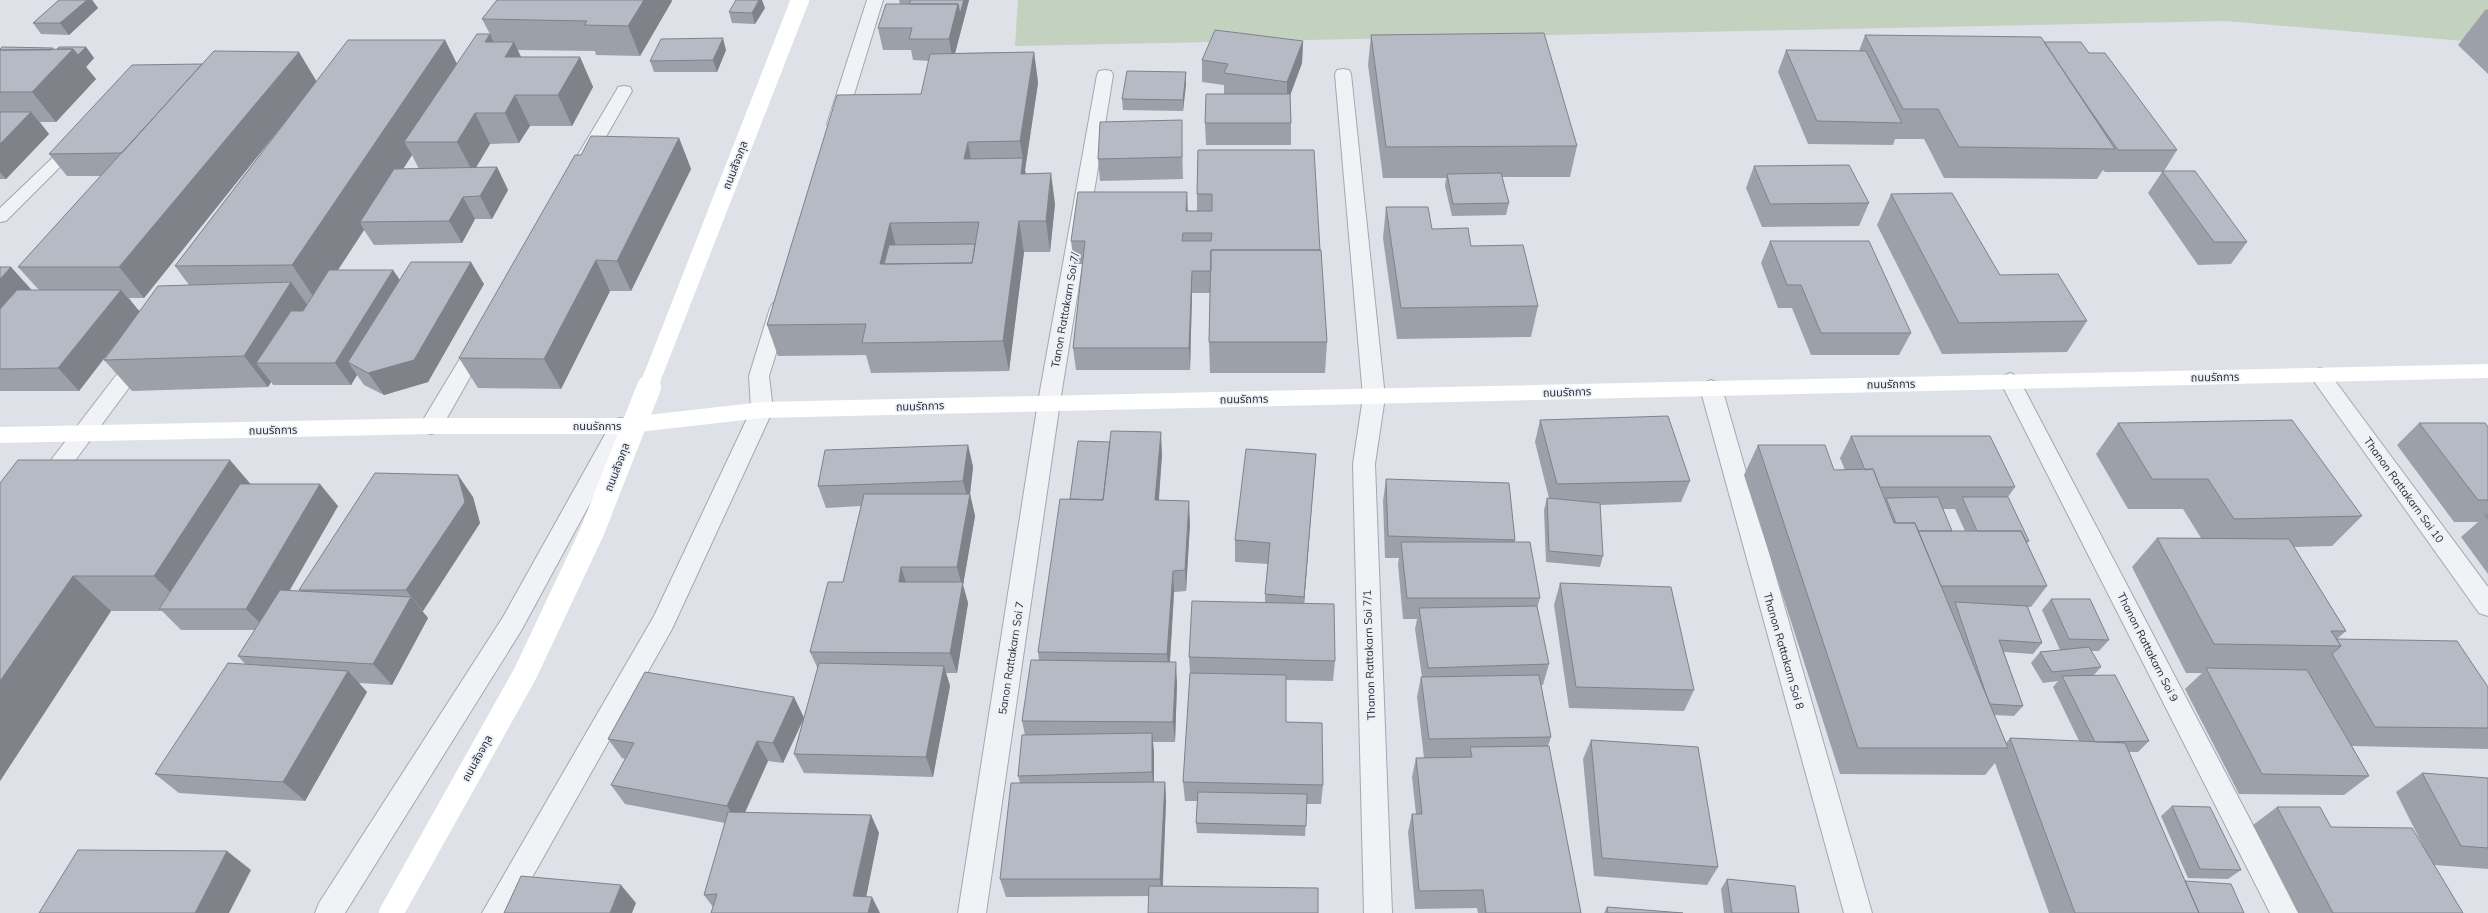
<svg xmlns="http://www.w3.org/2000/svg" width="2488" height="913" viewBox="0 0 2488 913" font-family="Mulish,'Noto Sans Thai',sans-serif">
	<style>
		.green { fill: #c3d1bf }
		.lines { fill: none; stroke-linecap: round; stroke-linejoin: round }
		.lane-casing { stroke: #a3a8b1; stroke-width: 2 }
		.street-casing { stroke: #a3a8b1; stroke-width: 2 }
		.lane { fill: #f0f2f6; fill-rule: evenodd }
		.street { fill: #f0f2f6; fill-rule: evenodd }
		.secondary { fill: #fff; fill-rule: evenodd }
		.secondary-bridge-far1 { stroke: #fff; stroke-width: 18 }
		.secondary-bridge { stroke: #fff; stroke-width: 24 }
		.wall { fill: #9ca0a9; fill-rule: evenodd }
		.shaded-wall { fill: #7f8289 }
		.building { fill: #b5bac4; stroke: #7f8289; fill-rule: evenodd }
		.labels { text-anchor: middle; stroke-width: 3.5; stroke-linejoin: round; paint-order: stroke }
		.street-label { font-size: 11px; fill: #272f3e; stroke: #edf0f5 }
	</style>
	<rect width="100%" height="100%" fill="#dee1e7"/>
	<path class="green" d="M1018,0H2488V43L2225,21L1015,46Z"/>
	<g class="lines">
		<defs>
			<path id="lane" d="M74,140L82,145L6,221L0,222V208L69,142Z"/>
			<path id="street" d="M867,0H883L845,124L842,128H830L827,124Z
				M1343,69L1349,70L1351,74L1385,397L1375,464L1392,913H1364L1353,464L1363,397L1335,74L1337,70Z
				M1105,70L1111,71L1113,75L1060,402L986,913H958L1038,402L1097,75L1099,71Z
				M624,86L630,87L632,91L591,163L588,167H576L573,163L616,91L618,87Z
				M780,301L787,303L790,308L769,376L773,410L672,629L512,913H482L654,616L751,410L749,376L770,308L773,303Z
				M480,335L487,337L490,342L439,432L431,434L423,432L420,426L423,420L473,337Z
				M141,350L148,352L151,357L148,362L54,489L46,492L38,489L35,483L38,477L134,352Z
				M2320,368L2327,370L2488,587V616L2479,613L2313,380L2310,375L2313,370Z
				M2010,373L2017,376L2020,381L2299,913H2270L2000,381L2003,376Z
				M1711,380L1718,383L1722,388L1872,913H1844L1700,388L1704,383Z
				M621,418L629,420L632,426L521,631L345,913H315L319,903L503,617L613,420Z"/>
		</defs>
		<use href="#lane" class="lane-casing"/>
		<use href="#street" class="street-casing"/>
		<use href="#lane" class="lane"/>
		<use href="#street" class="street"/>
		<path class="secondary" d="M2488,364V378L762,418L621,434H431L0,443V427L431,418H621L762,402Z"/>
		<path class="secondary-bridge-far1" d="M648,388L800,0"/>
		<path class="secondary-bridge" d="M391,913L525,674L592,532L649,387"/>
	</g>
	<path class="wall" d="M59,0H92L98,8L69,35L41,34L33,23Z
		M497,0H671L672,1L640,56L596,55L595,51L518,50L521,57H580L593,87L572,126H530L519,143L490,144L476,168L497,167L508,190L492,219H475L462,243L374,245L364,230L338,270H393L400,280L484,284L428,382L384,395L364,385L357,375L351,385H273L271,382L268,387L132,391L104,360L117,342L79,391H0V267L31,290H39L18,267L101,176H67L49,154L317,81L445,40L457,64L490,34L482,19ZM289,117L175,266L189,285L139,311L129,298H144ZM412,155L419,169H403Z
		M899,0H969L955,53L1034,52L1038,83L1025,170L1026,174L1055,204L1050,252H1024L1009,371L871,373L866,355L778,356L767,325L921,94L929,61L913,60L911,50H883L878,28L900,4Z
		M765,8L755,24L732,23L729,12Z
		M2486,9L2488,10V74L2458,45Z
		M1371,35L1577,146L1570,177H1502L1509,203L1506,215L1452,216L1445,186L1446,178H1383L1368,65Z
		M1865,35L2044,42L2089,53L2177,150L2164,171L2247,242L2231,264L2198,265L2148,193L2162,172H2105L2103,170L2097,179L1944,178L1924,139H1895L1893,145L1808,144L1778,72L1786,50L1859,51Z
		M1303,41L1302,63L1290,95L1291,123V145H1206L1205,123L1224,94V85L1202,82V60Z
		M86,47L94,58L86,67L96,79L56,122H40L49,134L6,179H0V49L53,48L54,50Z
		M726,50L717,72H654L650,61Z
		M1186,84L1183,111L1123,110L1122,99Z
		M679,138L691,169L631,291H610L561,389L478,388L459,358L581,155Z
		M1182,143L1183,179L1100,181L1098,159Z
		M1198,150L1320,250L1327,342L1325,373H1210L1209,342L1210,293H1192L1190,370H1076L1073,348L1083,264H1074L1071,241L1188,211H1197V194Z
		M1754,166L1869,203L1859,226L1762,227L1746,188Z
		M1891,194L2000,275L2087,321L2067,352L1942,354L1877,225Z
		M1386,207L1432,229L1471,246L1538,306L1531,337L1397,339L1383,238Z
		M1770,241L1911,333L1899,355H1811L1792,308H1778L1761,263Z
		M1540,420L1690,481L1681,502L1600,505L1603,556L1600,567L1546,562L1544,510L1547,498H1549L1535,442Z
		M2118,423L2362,516L2332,546L2294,547L2346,631L2337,639L2488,687V749L2352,746L2369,776L2344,795L2239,794L2185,689L2202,673H2186L2132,567L2157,538H2201L2183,509H2128L2096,454Z
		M2419,423L2488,427V574L2461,537L2478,522H2454L2397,445Z
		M1851,436L2015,487L2008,497L2029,541L2027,543L2047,586L2031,607H2028L2042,643L2033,654L2004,652L2023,706L2014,716L1994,715L2006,743L2010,738L2079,741L2053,687L2058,681L2043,683L2031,663L2040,652L2060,650L2042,610L2051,599L2109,640L2099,651H2091L2101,667L2094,675L2149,741L2138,752H2129L2185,881L2244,913H2049L1995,763L1985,775L1840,774L1744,475L1758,445L1834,470H1845L1840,458ZM1943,509H1955L1965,531H1952Z
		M968,445L973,467L970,494L975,516L963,585L968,603L957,673H946L950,686L933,777L804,773L794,754L818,669L810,652L843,582L861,506L826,508L818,486Z
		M1162,454L1159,500L1190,523L1186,591L1174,592L1170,662L1177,683L1175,742H1153L1154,753V782H1165L1166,801L1163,886L1149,896L1006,897L1000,879L1020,783L1018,776L1025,735L1022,721L1039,660L1038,652L1070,499Z
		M1316,454L1304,604L1335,661L1333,681L1286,680V722L1323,785L1321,804H1307L1305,836L1197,833L1196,823L1197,801H1185L1183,782L1190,673L1189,657L1265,603V594L1268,564L1235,562V540Z
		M1386,479L1515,540V542L1540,598L1537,608L1549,664L1543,685H1541L1551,737L1548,746L1581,913H1478L1477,908L1415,909L1408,832L1412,814H1416L1412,777L1416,758H1424L1417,697L1421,677H1422L1415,629L1417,619H1403L1398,564L1399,558H1385L1383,501Z
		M0,483L250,484L338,506L289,591H301L299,590L473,497L480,523L423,611H422L428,618L392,685L359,683L367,692L305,801L179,793L155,774L246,665L238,656L255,630H181L162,611H111L0,781Z
		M1560,583L1694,690L1684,711L1569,708L1554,605Z
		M794,697L804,718L783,763L768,761L745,813L871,815L879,833L713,907L704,895L725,823L625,804L611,785L625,759L622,758L608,739Z
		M1591,740L1718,867L1707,885L1594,876L1583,759Z
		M2422,773L2488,778V869L2434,865L2463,913H2298L2253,825L2277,807L2331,827L2424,848L2396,792Z
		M2172,806L2241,870L2228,879L2188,878L2161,816Z
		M1727,879L1799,913H1724L1721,889Z
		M1607,907L1683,913H1604Z"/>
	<path class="shaded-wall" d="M87,0H92L98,8L69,35L60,23Z
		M644,0H671L672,1L640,56L628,26Z
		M759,0H762L765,8L755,24L752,13Z
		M964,0H969L953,61L949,39L958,4Z
		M490,34L504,65L485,42Z
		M723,38L726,50L717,72L713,60Z
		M445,40L463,76L404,142L412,155L369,222H360L364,230L317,302L292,265Z
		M1303,41L1302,63L1287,104V82Z
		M514,42L528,72L505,57Z
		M86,47L94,58L86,67L96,79L56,122L32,92L73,49Z
		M299,52L317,82L144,298L119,267Z
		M1034,52L1038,83L1025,170L1028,189L1021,174L1023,159L1020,141Z
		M580,57L593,87L572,126L558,95Z
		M1186,72V84L1183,111V100Z
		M515,95L530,126L519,143L505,113Z
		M31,112L49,134L6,179L0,172V144Z
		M475,113L490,144L473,172L457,142Z
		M679,138L691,169L631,291L617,261Z
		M968,142L973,172L964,159Z
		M497,167L508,190L492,219L480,196Z
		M1051,173L1055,204L1050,252L1046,221Z
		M1187,192L1188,214L1187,233L1186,211Z
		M463,197L475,219L462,243L449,221Z
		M1019,221L1024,252L1009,371L1003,341Z
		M890,223L898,254L894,272L880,264Z
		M596,260L610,291L561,389L544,359Z
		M471,262L484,284L428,382L384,395L368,373Z
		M11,267L39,298L0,342V279Z
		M393,270L408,293L348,362L357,375L351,385L335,363Z
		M1192,271V293L1190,370L1189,348Z
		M291,282L313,313L256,363L271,382L268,387L244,356Z
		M121,290L140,312L79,391L58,368Z
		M1161,432L1162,454L1157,522L1155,500Z
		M968,445L973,467L970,494L975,516L963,585L968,603L957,673L950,653L962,586L957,567L968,501L963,481Z
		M1316,454L1314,476L1303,618L1304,597Z
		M230,460L261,496L187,609L154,576Z
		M458,475L473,497L480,523L423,611L406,590Z
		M320,484L338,506L267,630L246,609Z
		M1189,501L1190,523L1186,591L1185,570Z
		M901,567L908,588L899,582Z
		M1173,571L1174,592L1169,675L1167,654Z
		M73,576L111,611L0,781V681Z
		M411,597L428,618L392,685L373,664Z
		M1176,662L1177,683L1175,742L1173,722Z
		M944,666L950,686L933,777L926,757Z
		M348,671L367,692L305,801L283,782Z
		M794,697L804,718L783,763L773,743Z
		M1152,733L1154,753V792L1152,772Z
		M757,741L768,761L739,825L727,806Z
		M1165,782L1166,801L1162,896L1160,879Z
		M871,815L879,833L863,913L853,896Z
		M227,851L251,870L229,913H195Z
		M621,885L636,903L632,913H610Z
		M872,897L880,913H868Z"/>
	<path class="building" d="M59,0H87L60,23H33Z
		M497,0H644L628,26L584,25L587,21L482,19Z
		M736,0H759L752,13L729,12Z
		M911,0H964L960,14L958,4H909Z
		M886,4H958L949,39H909L912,28H878Z
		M1215,30L1303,41L1287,82L1224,73L1228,64L1202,60Z
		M1544,33L1577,146L1386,147L1371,35Z
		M477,34H490L485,42H514L505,57H580L558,95H515L505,113H475L457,142H404Z
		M1865,35L2041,37L2115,149L1959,147L1938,109H1903Z
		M723,38L713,60L650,61L661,39Z
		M348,40H445L292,265L175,266Z
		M2044,42H2081L2089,53H2105L2177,150H2118L2090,110Z
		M2,47L53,48L51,50H0V49Z
		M59,47H86L78,55L73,49H57Z
		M73,49L32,92H0V50Z
		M1786,50L1866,51L1902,123L1817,121Z
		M214,51L299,52L119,267H18Z
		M1034,52L1020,141L968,142L964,159L1023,158L1021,174L1051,173L1046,221H1019L1003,341L862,343L866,324L767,325L837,95L921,94L930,54ZM979,222L972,263L880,264L890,223Z
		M202,64L122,153L49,154L132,65Z
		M1127,71L1186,72L1183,100L1122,99Z
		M1206,94H1290L1291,123H1205Z
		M0,112H31L0,144Z
		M1182,120V157L1098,159L1100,122Z
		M591,136L679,138L617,261L596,260L544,359L459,358L575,155H581Z
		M1198,150H1314L1320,250H1211V271H1192L1189,348H1073L1085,241H1071L1078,192H1187L1186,211H1212V194H1197ZM1183,233H1212L1211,241H1182Z
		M1849,165L1869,203L1770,204L1754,166Z
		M497,167L480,196L463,197L449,221L360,222L394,169Z
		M2162,171H2195L2247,242H2214Z
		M1501,173L1509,203L1453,204L1447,174Z
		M1952,193L2000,275L2058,274L2087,321L1959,323L1891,194Z
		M1386,207H1428L1432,229L1468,228L1471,246L1523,245L1538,306L1401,308Z
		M1770,241H1869L1911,333H1821L1801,285H1787Z
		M975,244L972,263L884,264L889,245Z
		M1211,250H1321L1327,342H1209Z
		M411,262H471L414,360L368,373L348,362Z
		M0,267H11L0,279Z
		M329,270H393L335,363H256L291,311H303Z
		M291,282L244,356L104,360L158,286Z
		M17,290H121L58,368L0,369V309Z
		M1668,416L1690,481L1557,484L1540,420Z
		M2292,420L2362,516L2234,519L2208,479H2152L2118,423Z
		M2419,423H2485L2488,427V500H2478Z
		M1111,431L1161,432L1155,500L1189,501L1185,570L1173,571L1167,654L1038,652L1060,499L1103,500Z
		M1851,436H1990L2015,487H1880L1873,469L1865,470Z
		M1078,441L1110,442L1103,500L1070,499Z
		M968,445L963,481L818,486L825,450Z
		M1758,445H1825L1834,470L1873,469L1894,523H1915L2008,748H1858Z
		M1246,449L1316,454L1304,597L1265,594L1270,543L1235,540Z
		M18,460H230L154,576H73L0,681V483Z
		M375,473L458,475L465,502L406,590H299Z
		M1386,479L1509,483L1515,540L1388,536Z
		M240,484H320L246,609H159Z
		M864,494H970L957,567H901L899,582H963L950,653L810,652L828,582H843Z
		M1938,497L1952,531H1918L1915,523H1896L1886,498Z
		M1962,497H2008L2029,541H2026L2021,531H1977Z
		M1547,498L1600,503L1603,556L1549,551Z
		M2485,515H2488V519Z
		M1918,531H2021L2047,586H1941Z
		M2157,538L2289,539L2346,631H2331L2341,646L2214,644Z
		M1401,542H1530L1540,598H1407Z
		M1560,583L1671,587L1694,690L1576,687Z
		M280,590L411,597L373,664L238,656Z
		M2051,599H2090L2109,640L2069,639Z
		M1192,601L1334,604L1335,661L1189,657Z
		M1955,602L2027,606L2042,643L1999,640L2023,706L1990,704L1986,694Z
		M1537,606L1549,664L1428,668L1419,608Z
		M2336,639L2457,641L2488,687V728L2375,727L2332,654L2341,646Z
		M2089,647L2101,667L2052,672L2040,652Z
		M1031,660L1176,662L1173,722L1022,721Z
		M228,663L348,671L283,782L155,774Z
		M819,663L944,666L926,757L794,754Z
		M2206,668L2307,670L2369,776L2262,774Z
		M645,672L794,697L773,743L757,741L727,806L611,785L634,743L608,739Z
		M1190,673L1286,675V722L1322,723L1323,785L1183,782Z
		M1539,675L1551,737L1429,739L1421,677Z
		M2115,675L2149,741L2095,742L2062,676Z
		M1152,733V772L1018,776L1022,735Z
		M2010,738L2125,743L2199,913H2075Z
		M1591,740L1698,747L1718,867L1602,858Z
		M1549,746L1581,913H1486L1483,890L1419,891L1412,814H1422L1416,758L1472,757L1470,747Z
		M2422,773L2488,778V848L2461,846Z
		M1165,782L1160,879H1000L1011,783Z
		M1198,792L1307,794L1306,826L1196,823Z
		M2172,806L2210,807L2241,870L2200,869Z
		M2277,807H2320L2331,827L2412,828L2463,913H2333Z
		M728,812L871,815L853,896L872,897L868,913H711L717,894L704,895Z
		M78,850L227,851L195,913H39Z
		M521,876L621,885L610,913H504Z
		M1727,879L1795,886L1799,913H1732Z
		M2185,881L2231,884L2244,913H2199Z
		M1149,886L1318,888V913H1148Z
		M1607,907L1683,913H1608Z"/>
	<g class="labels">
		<g class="street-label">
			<text transform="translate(735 165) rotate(-69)" y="4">ถนนสัจจกุล</text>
			<text transform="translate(1065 310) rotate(-80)" y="4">Tanon Rattakarn Soi 7/</text>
			<text transform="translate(2215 377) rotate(-1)" y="4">ถนนรัถการ</text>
			<text transform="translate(1891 384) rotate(-1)" y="4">ถนนรัถการ</text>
			<text transform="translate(1567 392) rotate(-2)" y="4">ถนนรัถการ</text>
			<text transform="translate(1244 399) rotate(-1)" y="4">ถนนรัถการ</text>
			<text transform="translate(920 406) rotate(-2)" y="4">ถนนรัถการ</text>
			<text x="597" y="430">ถนนรัถการ</text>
			<text transform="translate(273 430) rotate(-1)" y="4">ถนนรัถการ</text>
			<text transform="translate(617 467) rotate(-69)" y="4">ถนนสัจจกุล</text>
			<text transform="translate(2404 490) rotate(54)" y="4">Thanon Rattakarn Soi 10</text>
			<text transform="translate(2148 647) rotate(63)" y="4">Thanon Rattakarn Soi 9</text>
			<text transform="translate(1784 651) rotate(74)" y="4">Thanon Rattakarn Soi 8</text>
			<text transform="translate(1369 655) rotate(-92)" y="4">Thanon Rattakarn Soi 7/1</text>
			<text transform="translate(1011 658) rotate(-81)" y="4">5anon Rattakarn Soi 7</text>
			<text transform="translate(477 758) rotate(-61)" y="4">ถนนสัจจกุล</text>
		</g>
	</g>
</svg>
